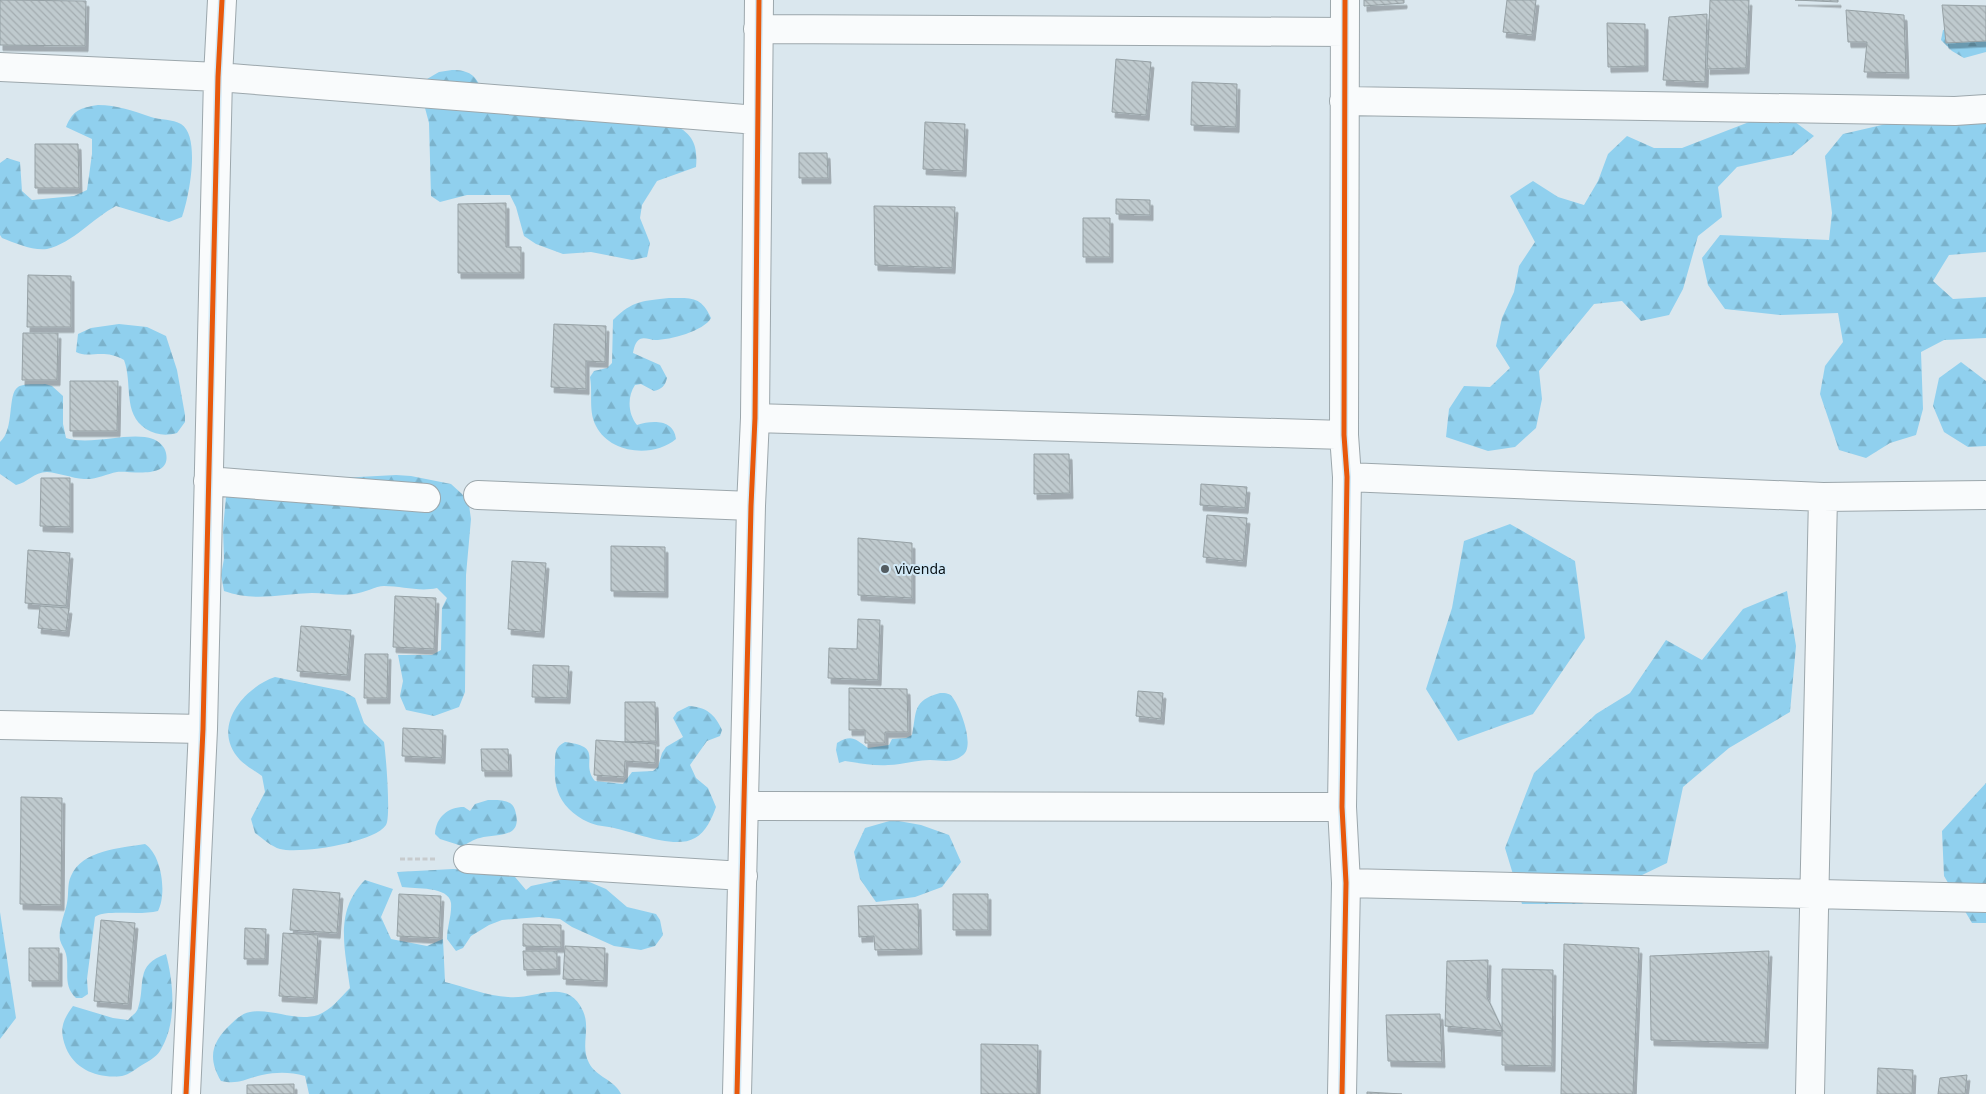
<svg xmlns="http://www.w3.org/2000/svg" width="1986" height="1094" viewBox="0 0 1986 1094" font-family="'Noto Sans',sans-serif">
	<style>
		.forest { fill: url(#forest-firs) }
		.building { fill: url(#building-back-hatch); stroke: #96a1a5; filter: url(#shadow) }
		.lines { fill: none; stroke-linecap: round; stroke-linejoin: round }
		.minor-casing { stroke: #9ca7ac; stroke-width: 30 }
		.path { stroke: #c7cbcd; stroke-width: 3; stroke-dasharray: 5 2.5; stroke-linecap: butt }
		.minor { stroke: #f9fbfc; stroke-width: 28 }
		.cycleway-casing { stroke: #d2e9f6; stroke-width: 8 }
		.cycleway { stroke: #e8590c; stroke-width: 5 }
		.poi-dot { fill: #525c61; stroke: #d2e9f6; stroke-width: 2 }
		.labels { text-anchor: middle; stroke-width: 4; stroke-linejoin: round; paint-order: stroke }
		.poi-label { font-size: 14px; fill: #081115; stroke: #d2e9f6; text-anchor: start }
	</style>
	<defs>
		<pattern id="forest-firs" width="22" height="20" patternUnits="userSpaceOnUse" patternTransform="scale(1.25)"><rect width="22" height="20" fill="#90d0ee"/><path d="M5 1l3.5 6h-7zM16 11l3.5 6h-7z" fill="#7bb2cb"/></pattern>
		<pattern id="building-back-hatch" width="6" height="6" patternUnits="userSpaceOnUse" patternTransform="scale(1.25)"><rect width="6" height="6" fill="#bfcace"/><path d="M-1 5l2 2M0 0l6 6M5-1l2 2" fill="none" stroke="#a3acb0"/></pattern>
		<filter id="shadow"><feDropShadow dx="3" dy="5.5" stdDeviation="0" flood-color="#0004"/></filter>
	</defs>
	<rect width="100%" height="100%" fill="#dae7ee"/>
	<path class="forest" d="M1986,14V52L1964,58L1952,51L1941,40L1943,30L1957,27Z
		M452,70C469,70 476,75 482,91L672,124C693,133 698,145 696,167L657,181L642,205L640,218L650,243L647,257L632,260L591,252L563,254L536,244L524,236L516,207L510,195H467L440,202L431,196L429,123L421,93L427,79L439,72Z
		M98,105C117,105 133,111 151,117C160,120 173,119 181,124C201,136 189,198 182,217L169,222L116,206C93,218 73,243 47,249C33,251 15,243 2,238L0,235V163L7,158L20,162L22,191L32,200L74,196L87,190L92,154V139L66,127C73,110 80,108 98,105Z
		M1762,117L1791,119L1814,136L1792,155L1737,167L1718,187L1722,217L1698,236L1683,289L1669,315L1641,321L1622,301L1594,304L1539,371L1542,399L1536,428L1515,447L1488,451L1446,437L1449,409L1464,386L1490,387L1510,368L1496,346L1502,318L1514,292L1519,266L1535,242L1510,196L1533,181L1558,197L1584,205L1598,181L1608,154L1627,136L1654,148H1682Z
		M1986,119V252L1949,255L1933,281L1953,299L1986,297V338L1944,340L1921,352L1923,409L1916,435L1890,443L1866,458L1839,450L1820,394L1825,366L1843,342L1838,313L1781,315L1725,309L1708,285L1702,258L1720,235L1829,240L1832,213L1825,156L1843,134L1899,121Z
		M669,298C692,298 701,296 711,318C704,331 670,340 655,340C650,340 645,337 640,339C635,342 634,348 633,353L660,365L667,378C665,386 662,389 654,391L641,384L635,385C627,397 628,414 637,425C652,420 674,419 676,439C654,458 610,454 596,426C588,411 593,394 590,377L594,371L607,368L612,363L613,320C633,300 643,301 669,298Z
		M119,324L147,327L166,336L177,370L185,415V422L177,433C166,436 156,435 146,429C122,413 133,384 124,360C104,348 89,359 76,352L78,334L91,328Z
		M1961,362L1986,381V446L1968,447L1944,432L1933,406L1939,378Z
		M45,384L52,386L63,396V424L66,438C92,446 130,431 153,439C159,441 165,447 166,453C172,481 127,470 117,472C106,474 96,480 84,479C71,478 60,473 47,472C34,472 27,483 16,485L0,474V442C15,429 7,394 18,387C24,383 37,385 45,384Z
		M396,475L411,476L451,484L462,494L469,505L471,519L466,575L465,692L459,707L434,716L406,710L400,696L403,681L398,655H432L441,650L442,608L447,598L437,588C419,592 402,586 384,586C376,586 364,593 354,594C340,596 326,593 312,593C282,594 253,602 224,591L221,575L224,559L223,529L226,497L238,491L340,478Z
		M1510,524L1575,561L1585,638L1533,714L1458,741L1426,689L1452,608L1464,541Z
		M1787,591L1796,646L1790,712L1729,748L1683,787L1667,863L1582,904H1522L1505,848L1534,773L1596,714L1630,693L1666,640L1702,660L1743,609Z
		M275,677L343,691L355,698L364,723L384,742C386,755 391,818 386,825C374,843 300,854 280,849C272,847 262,838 255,833L251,819L265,792L262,776C255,771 246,766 240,760C210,728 243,688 275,677Z
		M940,693C946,693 950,693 953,698C961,709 975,746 963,755C952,764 942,760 930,760C915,760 902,765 888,765C874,766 859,763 845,761L839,763L836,750L837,743C852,734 855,739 868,748L889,745L892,739L906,738L912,735C917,711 912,701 940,693Z
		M689,706C706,707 715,714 722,730L720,736L707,741L690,765L696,778L708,788L716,807C712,818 706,832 695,838C675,850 634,832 614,828C605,826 596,826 588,822C581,819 574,814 569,809C556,796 554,781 555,764C555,753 555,747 565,742C606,747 579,762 595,781L623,784L632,772L653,771L658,767L662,753L666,747L683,737L673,718L677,712Z
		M1986,783V923H1972L1944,876L1942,831Z
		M488,800C498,800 512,799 515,810C524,840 496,833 480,838C473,839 468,844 462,846L440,839L435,834C436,817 448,807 464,807L470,811L475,804Z
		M893,820L921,825L949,835L961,862L942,887L915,897L876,902L860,879L854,852L865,828Z
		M145,844C162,855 167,894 158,911C140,916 105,909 95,917L87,979L88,994L82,998H76C62,985 70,970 66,954C65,949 61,945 60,940C58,929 65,914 67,903C69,894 67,884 71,876C82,850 121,848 145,844Z
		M453,869L510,871L526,890L531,886L564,879L587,881L606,889L627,907L656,914L660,920L663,935L655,946L641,950L614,946L572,927L560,919L539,917L502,920L489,925L471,936L463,948L456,951L447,939C447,927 452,915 451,903C449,886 415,889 402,887L397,872Z
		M365,880L393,889L381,917L391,939L427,946L443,939L445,982C465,987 488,996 508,997C536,1000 567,976 583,1011C591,1029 580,1046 589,1063C596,1077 615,1080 621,1094H309L305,1076C290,1072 277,1072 262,1075C245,1079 238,1085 221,1081C207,1057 212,1042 231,1024C236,1019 243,1013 250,1012C273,1008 294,1022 318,1015C331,1010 340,998 350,988C345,949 334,911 365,880Z
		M0,912L16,1018L0,1039Z
		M166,954C174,984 177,1024 160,1051C156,1057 149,1061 142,1065C137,1068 129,1075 122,1076C99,1079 75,1070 66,1048C59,1030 62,1021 73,1006L113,1018L128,1020C131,1016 137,1013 138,1008C146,984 134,965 166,954Z"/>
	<path class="building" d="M0,0L86,1L85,46L0,45Z
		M1364,0H1404V3L1364,6Z
		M1507,0H1536L1532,35L1503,32Z
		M1710,0H1749L1746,68L1707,69Z
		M1795,0H1838V2Z
		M1942,5L1986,6V41L1946,43Z
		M1846,10L1904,15L1906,73L1864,72L1867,42H1848Z
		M1707,14L1705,82L1663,80L1669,17Z
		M1607,23L1645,24V66L1608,67Z
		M1116,59L1151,62L1146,115L1112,112Z
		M1192,82L1237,84L1236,127L1191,125Z
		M925,122L965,124L963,171L923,169Z
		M35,144H78L79,188H35Z
		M799,153H827L828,178H799Z
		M1116,199L1150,200V215L1116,214Z
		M506,203V247H521V273H458V204Z
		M874,206L955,207L952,268L875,265Z
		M1083,218H1110V257H1083Z
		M28,275L71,276V327H27Z
		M554,324L606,326L605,362L586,361V389L551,387Z
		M23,333H58L57,380H22Z
		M70,381H118L117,431H70Z
		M1034,454H1069L1070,493L1034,494Z
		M41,478H70V527L40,526Z
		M1201,484L1247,487L1245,508L1200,505Z
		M1207,515L1247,518L1243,561L1203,557Z
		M858,538L912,543V598L858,595Z
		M611,546L665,547V592L611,591Z
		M28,550L70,553L66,606L25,603Z
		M512,561L546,563L541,632L508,629Z
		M395,596L436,598L434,649L393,647Z
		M40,606L69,608L66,631L38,628Z
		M858,619L880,620L878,680L828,678L829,648L857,649Z
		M301,626L351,630L347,675L297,671Z
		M365,654H388L387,698H364Z
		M533,665L569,666L567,698L532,697Z
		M849,688L907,689L908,732H885V743H865V730H849Z
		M1138,691L1163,693L1161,719L1136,716Z
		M625,702H655L656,741L625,742Z
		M403,728L443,730L442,758L402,756Z
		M596,740L656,744L655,763L625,761L624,777L594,775Z
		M481,749H508L509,771H482Z
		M21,797L62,798L61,905L20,904Z
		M293,889L340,893L337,933L290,930Z
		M399,894L441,896L439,938L397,936Z
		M953,894H988V930H953Z
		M918,904L919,949L875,950L874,936L859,937L858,906Z
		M101,920L135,923L128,1004L94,1001Z
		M523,924L561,925V947L523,946Z
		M245,928L266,929L265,959H244Z
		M283,933L318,935L314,998L279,996Z
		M1564,944L1639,948L1633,1094H1561Z
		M565,946L605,948L604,981L563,979Z
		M29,948H59V981H29Z
		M523,951H557V969L524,970Z
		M1769,951L1765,1043L1651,1040L1650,956Z
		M1488,960L1487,997L1503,1031L1445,1026L1447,961Z
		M1502,969L1553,970L1552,1066L1502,1065Z
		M1440,1014L1442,1062L1388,1061L1386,1015Z
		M981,1044L1038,1045L1037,1094H981Z
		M1878,1068L1913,1070L1912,1094H1877Z
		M1967,1075L1965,1094H1938L1940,1078Z
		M294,1084V1094H247V1085Z
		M1367,1092L1402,1094H1367Z"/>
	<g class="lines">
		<defs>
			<path id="minor" d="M758,29L1345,32
				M0,67L218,77L757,120
				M1344,101L1955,111L1986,109
				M755,418L1344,435
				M1347,477L1823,497L1986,495
				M208,481L426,498
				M478,495L751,506
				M0,725L203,729
				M744,806L1342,807
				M468,859L743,876
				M1346,883L1986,898
				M186,1094L203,729L218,77L222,0
				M737,1094L751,506L755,418L759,0
				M1342,1094L1346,883L1342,807L1347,477L1344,435L1345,0
				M1810,1094L1823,497"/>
		</defs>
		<use href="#minor" class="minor-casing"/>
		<path class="path" d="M400,859H436"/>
		<use href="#minor" class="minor"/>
		<defs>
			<path id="cycleway" d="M186,1094L203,729L218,77L222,0
				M737,1094L751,506L755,418L759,0
				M1342,1094L1346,883L1342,807L1347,477L1344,435L1345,0"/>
		</defs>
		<use href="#cycleway" class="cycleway-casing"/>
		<use href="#cycleway" class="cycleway"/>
	</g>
	<circle class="poi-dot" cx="885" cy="569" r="5"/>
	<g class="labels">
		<g class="poi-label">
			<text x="895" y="574">vivenda</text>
		</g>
	</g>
</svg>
